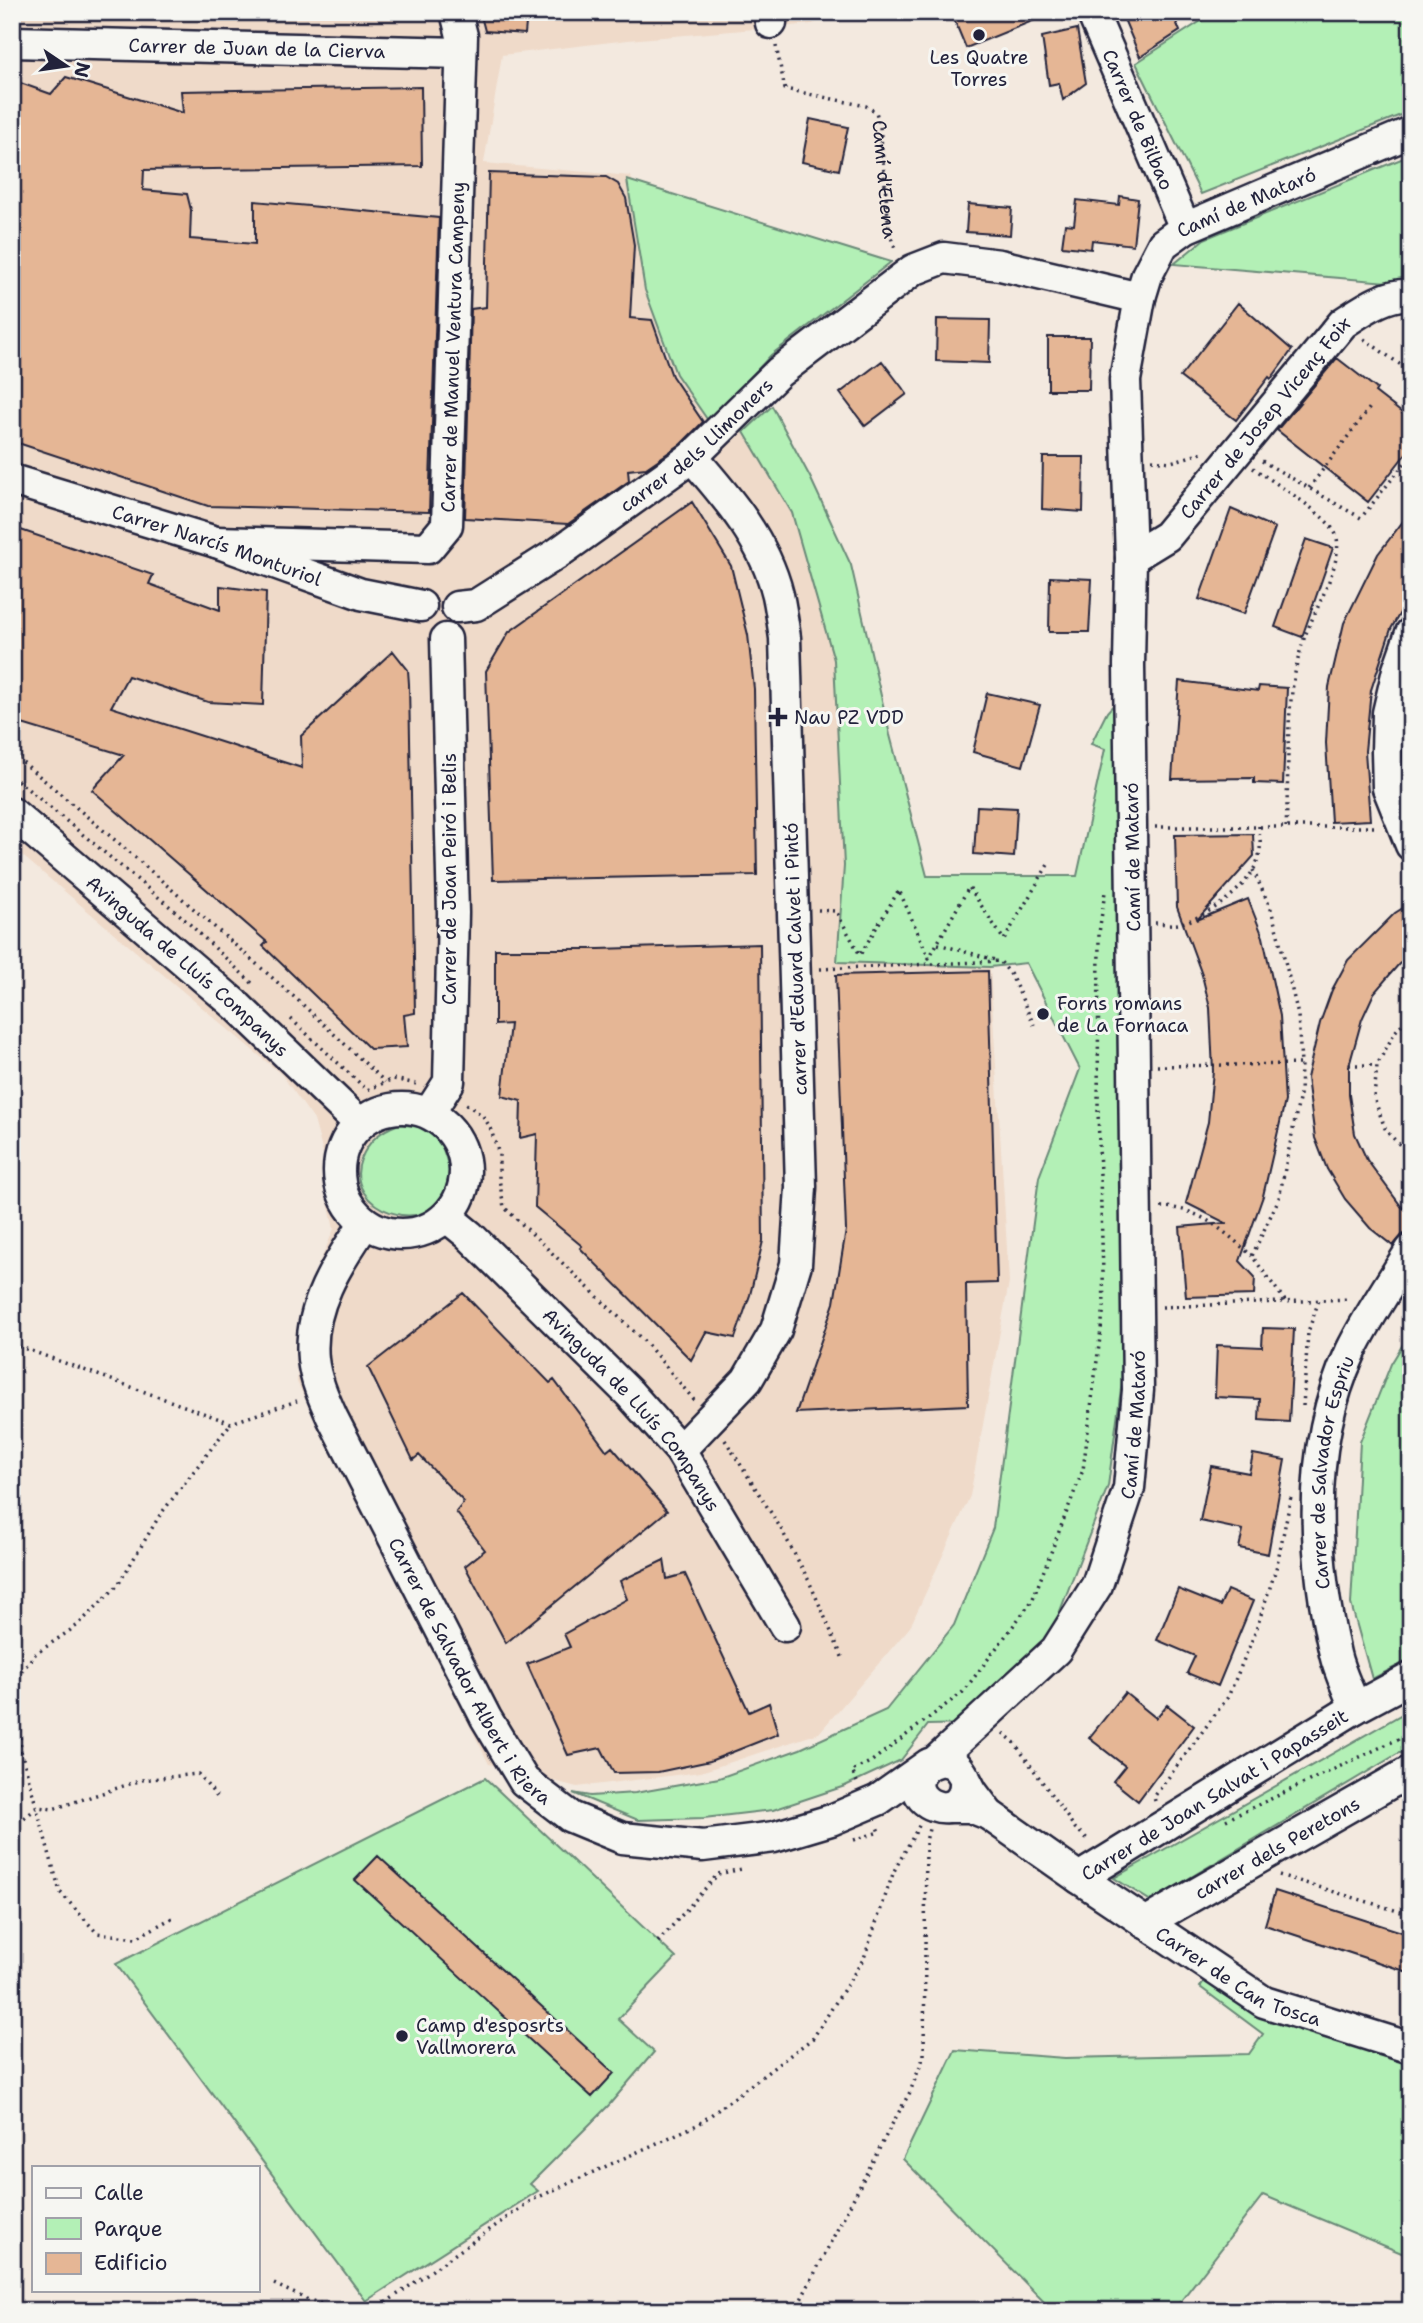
<svg xmlns="http://www.w3.org/2000/svg" width="1423" height="2323" viewBox="0 0 1423 2323" font-family="'Shantell Sans',sans-serif">
	<style>
		.built { fill: #efdac9 }
		.green { fill: #b3f0b6; stroke: #6a8978; stroke-width: 2 }
		.building { fill: #e5b695; stroke: #22223b; stroke-width: 2 }
		.lines { fill: none; stroke-linecap: round; stroke-linejoin: round }
		.minor-casing { stroke: #22223b; stroke-width: 35 }
		.path { stroke: #22223b; stroke-width: 3.5; stroke-dasharray: 2 5; stroke-linecap: butt }
		.minor { stroke: #f6f6f2; stroke-width: 30 }
		.poi-dot { fill: #22223b; stroke: #f6f6f2; stroke-width: 2.5 }
		.labels { text-anchor: middle; stroke-width: 6; stroke-linejoin: round; paint-order: stroke }
		.street-label { font-size: 19px; fill: #22223b; stroke: #f6f6f2 }
		.poi-label { font-size: 19px; fill: #22223b; stroke: #f6f6f2; text-anchor: start }
	</style>
	<rect width="100%" height="100%" fill="#f3e9df"/>
	<filter id="ink" filterUnits="userSpaceOnUse"><feTurbulence type="fractalNoise" baseFrequency=".0143" numOctaves="2"/><feDisplacementMap in="SourceGraphic" scale="14" xChannelSelector="R" yChannelSelector="G"/><feConvolveMatrix kernelMatrix="1 2 1 2 8 2 1 2 1" color-interpolation-filters="sRGB"/></filter>
	<g filter="url(#ink)">
		<path class="built" d="M12,12H841L812,24L628,40L502,55L484,163L631,176L665,353L744,432L792,513L834,660L844,866L837,962L990,967L1009,1282L970,1496L910,1627L819,1733L701,1772L577,1787L489,1764L297,1382L302,1304L334,1229L326,1194L323,1153L314,1120L282,1075L12,847Z"/>
		<path class="green" d="M1215,12H1411V111L1201,194L1136,63Z
			M1411,155V284L1174,264L1204,239Z
			M627,180L891,262L771,355L709,422L676,374L645,290Z
			M772,406L810,477L851,565L890,735L927,876H1077L1105,749L1091,744L1107,712L1115,703L1129,1329L1108,1486L1047,1645L969,1724L928,1725L901,1760L845,1786L773,1810L704,1818L638,1820L573,1793L590,1796L635,1793L719,1778L800,1749L886,1710L954,1625L993,1528L1039,1177L1080,1069L1026,963L990,967L837,962L844,866L834,660L792,513L744,432Z
			M399,1124L419,1127L440,1140C443,1150 448,1161 449,1171C449,1176 447,1182 446,1187C432,1241 341,1210 361,1159C369,1140 380,1131 399,1124Z
			M1411,1331V1659L1372,1679L1351,1604L1360,1442L1391,1364Z
			M1411,1709V1753H1399L1151,1901L1114,1878Z
			M485,1778L676,1958L618,2019L654,2052L609,2105L530,2184L538,2191L366,2301L116,1964Z
			M1206,1978L1281,2021L1411,2065V2257L1263,2195L1173,2311H1053L903,2159L955,2050L1065,2058L1249,2054L1263,2034L1200,1987Z"/>
		<path class="building" d="M480,12H527L525,34L485,31Z
			M951,12H1052V13L966,48Z
			M1121,12H1172L1180,31L1140,57Z
			M1077,29L1086,83L1063,100L1059,83L1049,85L1042,37Z
			M66,77L183,113L181,91L421,87L422,166L144,170L143,190L187,194L191,210L190,239L255,244V201L439,218L429,512L208,506L12,441V80L51,94Z
			M810,119L848,127L839,170L802,162Z
			M489,173L606,177L618,184L626,198L634,245L630,318L652,320L672,376L703,422L681,444L646,468L628,470L629,481L568,524L465,518L471,309L486,307Z
			M1120,196L1138,199L1133,245L1092,240L1091,249L1062,246L1065,224L1074,225L1077,200L1119,205Z
			M968,204L1012,208L1010,235L966,232Z
			M1238,303L1292,350L1271,379L1269,377L1236,420L1180,377Z
			M937,319L990,320L989,363L936,361Z
			M1048,337H1090L1089,390H1048Z
			M1337,358L1377,389L1375,392L1411,420V447L1368,502L1277,430Z
			M882,361L907,394L865,426L840,393Z
			M1043,457H1084L1083,512L1042,509Z
			M692,502L731,566L748,635L754,689L757,875L493,880L486,671L509,632Z
			M1231,509L1275,528L1244,614L1199,599Z
			M1411,511V593L1391,629L1371,690L1365,751L1370,820L1331,822L1326,743L1329,687L1344,623L1378,554Z
			M12,527L153,575L149,584L220,610V586L266,592L263,705L208,702L128,676L111,707L302,768L301,736L393,651L408,670L409,684L415,1013L404,1015L407,1047L370,1049L263,946L267,942L92,790L124,755L12,721Z
			M1306,539L1333,548L1302,637L1275,627Z
			M1050,577L1092,579L1089,632H1049Z
			M1179,681L1258,691L1259,686L1287,688L1283,784L1254,783V778L1172,779Z
			M987,693L1040,705L1023,766L973,752Z
			M977,806L1017,808L1014,857L974,854Z
			M1253,834L1254,856L1197,920L1248,899L1263,937L1280,1016L1285,1101L1263,1196L1240,1261L1255,1277L1254,1295L1186,1297L1180,1227L1226,1223L1186,1203L1208,1122L1213,1071L1210,1008L1202,975L1177,907L1175,835Z
			M1411,903V955L1399,964L1374,993L1362,1019L1349,1066V1095L1355,1134L1367,1160L1401,1206L1411,1215V1231L1402,1235L1393,1246L1370,1228L1345,1199L1327,1169L1315,1138L1307,1078L1320,1023L1332,990L1348,960L1395,913Z
			M760,944L763,1241L750,1295L735,1338L706,1332L691,1360L580,1248L582,1246L535,1207L537,1134L520,1138L521,1101L502,1096L510,1024L495,1025V949H599Z
			M988,971L997,1283L966,1284L968,1405L796,1413L834,1303L846,1230L836,975Z
			M463,1293L550,1383L554,1380L607,1451L612,1447L667,1511L506,1643L465,1566L485,1550L456,1512L464,1502L419,1455L413,1460L368,1367Z
			M1263,1328L1294,1329L1289,1422L1259,1420L1260,1399L1215,1397L1217,1345L1262,1347Z
			M1253,1454L1285,1460L1268,1554L1239,1548L1243,1530L1200,1521L1211,1466L1249,1473Z
			M664,1560L667,1579L685,1574L749,1712L769,1703L778,1734L710,1761L658,1772L614,1773L601,1748L568,1755L527,1664L570,1647L564,1634L627,1599L620,1581Z
			M1178,1589L1220,1606L1227,1590L1253,1601L1218,1686L1187,1673L1195,1656L1157,1640Z
			M1125,1693L1156,1718L1167,1705L1194,1726L1138,1801L1113,1781L1125,1766L1089,1738Z
			M378,1856L614,2073L592,2097L355,1880Z
			M1275,1891L1411,1935V1973L1265,1925Z"/>
		<g class="lines">
			<defs>
				<g id="minor">
					<path d="M769,12L771,23"/>
					<path id="s2" d="M1092,12L1185,228"/>
					<path id="s3" d="M12,42L461,53"/>
					<path id="s4" d="M12,480L216,542L361,594L421,606"/>
					<path id="s5" d="M216,542L428,548L447,525L462,36L456,12"/>
					<path id="s6" d="M1131,558L1167,536L1343,323C1363,310 1386,293 1411,295"/>
					<path id="s7" d="M457,607L476,605L558,553L692,457L779,372L913,270L944,258L1000,265L1140,298"/>
					<path d="M1411,633L1398,670L1388,713L1387,752L1388,788L1411,845"/>
					<path id="s8" d="M12,813L238,1007L360,1124"/>
					<circle cx="402" cy="1171" r="63"/>
					<path d="M429,1113L449,1082L453,913L446,639"/>
					<path id="s9" d="M447,1217L469,1235L630,1394L680,1450L785,1626"/>
					<path id="s10" d="M365,1223C337,1264 308,1308 313,1359C315,1379 324,1399 332,1417L486,1718L524,1781L571,1817L622,1838L703,1846L774,1837L831,1820L878,1800L929,1764"/>
					<path d="M680,1450L747,1380L776,1330L796,1264L801,1187L785,638C783,624 781,609 778,595C765,541 727,497 692,457"/>
					<path id="s11" d="M1355,1708C1349,1691 1339,1672 1335,1654C1312,1554 1307,1445 1351,1351C1368,1316 1391,1283 1411,1250"/>
					<path id="s12" d="M936,1761L1056,1650L1097,1585L1129,1488L1138,1390L1129,665L1131,558L1125,380L1140,298L1147,275L1163,244L1185,228L1411,132"/>
					<path d="M965,1778C968,1832 894,1801 925,1768C929,1764 934,1762 939,1761C959,1758 964,1778 972,1792C977,1799 983,1806 988,1814"/>
					<path id="s13" d="M949,1807H970L988,1814L1079,1878L1264,2002L1411,2048"/>
					<path id="s14" d="M1079,1878L1355,1708L1411,1678"/>
					<path id="s15" d="M1145,1923L1411,1771"/>
				</g>
			</defs>
			<use href="#minor" class="minor-casing"/>
			<g class="path">
				<path id="s1" d="M776,46L785,89L866,106L876,112L880,126L889,229L893,244L897,250"/>
				<path d="M1364,339L1411,372"/>
				<path d="M1152,460L1171,462L1202,453"/>
				<path d="M1262,461L1361,518L1411,455"/>
				<path d="M1253,468C1272,481 1330,516 1336,535C1345,559 1314,612 1305,636C1283,697 1290,763 1286,827"/>
				<path d="M1309,488L1371,406"/>
				<path d="M12,753L129,852L301,1003L385,1082"/>
				<path d="M12,776L180,915L252,983"/>
				<path d="M1155,827H1378"/>
				<path d="M1253,870L1271,909L1284,957L1298,1015L1301,1064L1300,1095L1279,1198L1252,1256L1286,1302"/>
				<path d="M818,910L836,911L860,955L899,890L929,958L969,887L1004,940L1049,863"/>
				<path d="M1155,923C1162,923 1171,925 1178,924C1209,917 1258,883 1260,849C1261,842 1259,834 1259,826"/>
				<path d="M938,944L995,960"/>
				<path d="M820,969L1000,961L1011,975L1034,1025"/>
				<path d="M1411,1014L1395,1032L1377,1065L1374,1098L1386,1131L1411,1156"/>
				<path d="M291,1019L367,1090L393,1079L417,1084"/>
				<path d="M1349,1065H1377"/>
				<path d="M1157,1066L1301,1064"/>
				<path d="M466,1104L483,1116L490,1127L499,1154V1179L504,1207L647,1344L694,1400"/>
				<path d="M1161,1207C1199,1207 1225,1232 1252,1256"/>
				<path d="M1162,1307L1350,1299"/>
				<path d="M12,1344L231,1423L297,1401"/>
				<path d="M1303,1406L1308,1332L1319,1300"/>
				<path d="M725,1440L780,1527L809,1581L843,1659"/>
				<path d="M1003,1733L1014,1742L1075,1828L1090,1841"/>
				<path d="M857,1782L852,1771L872,1761L963,1692L1032,1601L1083,1470L1104,1306L1098,1110L1099,933L1105,892"/>
				<path d="M1155,1801L1154,1797L1228,1697L1255,1633L1276,1569L1291,1497"/>
				<path d="M1226,1820L1411,1733"/>
				<path d="M12,1824L19,1822L38,1807L53,1809L142,1780L198,1774L218,1798"/>
				<path d="M854,1840L879,1832L877,1827"/>
				<path d="M1279,1875L1411,1915"/>
				<path d="M172,1918L136,1938L97,1933L60,1892L21,1751L15,1681L34,1655L78,1625L118,1585L160,1515L231,1423"/>
				<path d="M658,1942L718,1874L742,1869"/>
				<path d="M274,2284L306,2299L344,2311"/>
				<path d="M374,2311L532,2200L699,2124L813,2038L864,1958L894,1871L920,1824"/>
				<path d="M795,2311L889,2130L910,2092L924,2056L926,1841L929,1829"/>
			</g>
			<use href="#minor" class="minor"/>
		</g>
	</g>
	<g class="poi-dot">
		<circle cx="979" cy="35" r="7"/>
		<path d="M774.5 706.5h7v7h7v7h-7v7h-7v-7h-7v-7h7z"/>
		<circle cx="1043" cy="1014" r="7"/>
		<circle cx="402" cy="2036" r="7"/>
	</g>
	<g class="labels">
		<g class="street-label">
			<text dy="7" stroke="none"><textPath href="#s3" startOffset="245">Carrer de Juan de la Cierva</textPath></text>
			<text dy="7" stroke="none"><textPath href="#s2" startOffset="117">Carrer de Bilbao</textPath></text>
			<text dy="7" stroke="none"><textPath href="#s1" startOffset="206">Camí d'Elena</textPath></text>
			<text dy="7" stroke="none"><textPath href="#s12" startOffset="1687">Camí de Mataró</textPath></text>
			<text dy="7" stroke="none"><textPath href="#s5" startOffset="420">Carrer de Manuel Ventura Campeny</textPath></text>
			<text dy="7" stroke="none"><textPath href="#s6" startOffset="196">Carrer de Josep Vicenç Foix</textPath></text>
			<text dy="7" stroke="none"><textPath href="#s7" startOffset="292">carrer dels Llimoners</textPath></text>
			<text dy="7" stroke="none"><textPath href="#s4" startOffset="215">Carrer Narcís Monturiol</textPath></text>
			<text transform="translate(1132 857) rotate(-91)" y="7">Camí de Mataró</text>
			<text transform="translate(449 879) rotate(-90)" y="7">Carrer de Joan Peiró i Belis</text>
			<text transform="translate(795 959) rotate(-92)" y="7">carrer d'Eduard Calvet i Pintó</text>
			<text dy="7" stroke="none"><textPath href="#s8" startOffset="233">Avinguda de Lluís Companys</textPath></text>
			<text dy="7" stroke="none"><textPath href="#s9" startOffset="268">Avinguda de Lluís Companys</textPath></text>
			<text dy="7" stroke="none"><textPath href="#s12" startOffset="406">Camí de Mataró</textPath></text>
			<text dy="7" stroke="none"><textPath href="#s11" startOffset="242">Carrer de Salvador Espriu</textPath></text>
			<text dy="7" stroke="none"><textPath href="#s10" startOffset="500">Carrer de Salvador Albert i Riera</textPath></text>
			<text dy="7" stroke="none"><textPath href="#s14" startOffset="159">Carrer de Joan Salvat i Papasseit</textPath></text>
			<text dy="7" stroke="none"><textPath href="#s15" startOffset="152">carrer dels Peretons</textPath></text>
			<text dy="7" stroke="none"><textPath href="#s13" startOffset="340">Carrer de Can Tosca</textPath></text>
		</g>
		<g class="poi-label">
			<text x="979" y="64" text-anchor="middle">Les Quatre<tspan x="979" dy="22">Torres</tspan></text>
			<text x="794" y="724">Nau PZ VDD</text>
			<text x="1057" y="1010">Forns romans<tspan x="1057" dy="22">de La Fornaca</tspan></text>
			<text x="416" y="2032">Camp d'esposrts<tspan x="416" dy="22">Vallmorera</tspan></text>
		</g>
	</g>
	<rect width="1423" height="2323" fill="none" stroke="#f6f6f2" stroke-width="42"/>
	<rect x="21" y="21" width="1381" height="2281" fill="none" stroke="#22223b" stroke-width="2.5" filter="url(#ink)"/>
	<rect x="32" y="2166" width="228" height="126" fill="#f6f6f2" stroke="#a1a1a9" stroke-width="2"/>
	<rect x="46" y="2188" width="35" height="10" fill="#f6f6f2" stroke="#a1a1a9" stroke-width="2"/>
	<text x="94" y="2200" font-size="21" fill="#22223b">Calle</text>
	<rect x="46" y="2218" width="35" height="21" fill="#b3f0b6" stroke="#a1a1a9" stroke-width="2"/>
	<text x="94" y="2236" font-size="21" fill="#22223b">Parque</text>
	<rect x="46" y="2253" width="35" height="21" fill="#e5b695" stroke="#a1a1a9" stroke-width="2"/>
	<text x="94" y="2270" font-size="21" fill="#22223b">Edificio</text>
	<g transform="translate(66 66) rotate(103)" stroke="#f6f6f2" stroke-width="5" paint-order="stroke">
	<path d="M0-5L12 26L0 18L-12 26Z" fill="#22223b"/>
	<text y="-10" font-size="19" font-weight="bold" text-anchor="middle" fill="#22223b">N</text>
	</g>
</svg>
